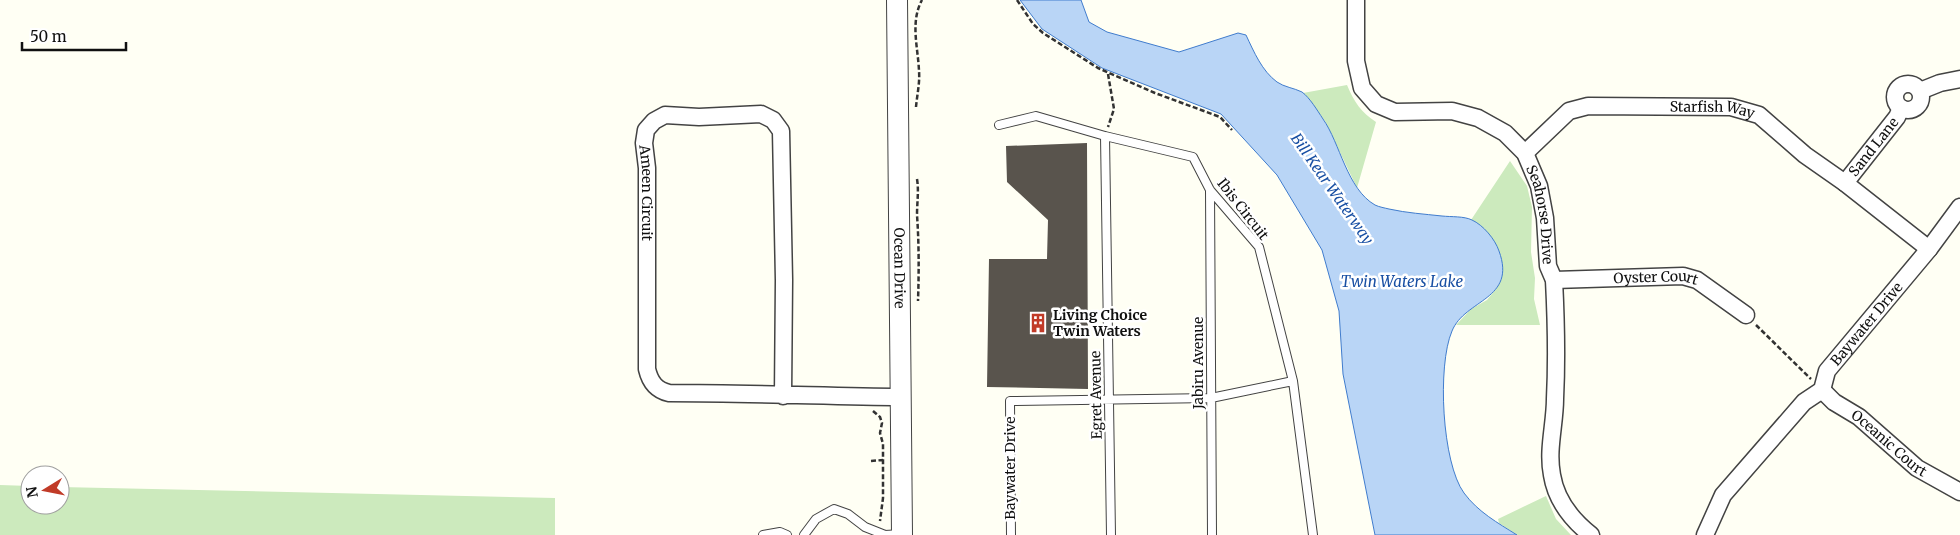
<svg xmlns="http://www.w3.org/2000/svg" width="1960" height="535" viewBox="0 0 1960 535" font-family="Merriweather,serif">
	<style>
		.green { fill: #cceabd }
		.water { fill: #b9d5f6; stroke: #407ccd }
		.building { fill: #59544d }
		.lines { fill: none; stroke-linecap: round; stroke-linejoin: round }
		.service-casing { stroke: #434343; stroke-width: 10 }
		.minor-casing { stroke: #434343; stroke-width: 19 }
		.tertiary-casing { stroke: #434343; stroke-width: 22 }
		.path { stroke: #323232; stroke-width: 2.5; stroke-dasharray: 5 2.5; stroke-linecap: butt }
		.service { stroke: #fff; stroke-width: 8 }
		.minor { stroke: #fff; stroke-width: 16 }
		.tertiary { stroke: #fff; stroke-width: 20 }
		.labels { text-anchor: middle; stroke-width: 5; stroke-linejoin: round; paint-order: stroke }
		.street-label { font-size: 14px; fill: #101010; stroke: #fff }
		.poi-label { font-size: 14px; font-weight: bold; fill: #101010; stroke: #fff; text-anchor: start }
		.water-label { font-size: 15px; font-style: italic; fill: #184fa3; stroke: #fff }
	</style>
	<rect width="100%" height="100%" fill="#fffff4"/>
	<path class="green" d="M1347,85C1354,102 1361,112 1376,122L1357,188L1325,121L1303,93Z
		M1510,161L1527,186L1532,207L1531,252L1535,278L1534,299L1540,325H1456L1471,309L1487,300L1495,290L1502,273L1499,250L1487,233L1471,220Z
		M0,485L30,486V505H60V487L555,498V535H0Z
		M1546,496L1556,519L1571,535H1517L1499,523L1498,519Z"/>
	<path class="water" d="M1020,0H1081L1089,22L1107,32L1179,52L1238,33L1246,35C1254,52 1262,71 1277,82C1284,87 1294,88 1302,92C1310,98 1317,110 1323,119C1340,143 1347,189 1375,205C1379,207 1385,208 1389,209C1407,213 1424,214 1442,216C1451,217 1464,216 1472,220C1483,225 1495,239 1499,251C1517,300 1465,299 1452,331C1437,366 1442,463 1464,493C1478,512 1498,523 1517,535H1375L1343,374L1339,311L1322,250L1277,175L1221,114L1102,68L1042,29Z"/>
	<path class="building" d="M1087,143L1088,389L987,387L989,259H1047L1048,220L1007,182L1006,146Z"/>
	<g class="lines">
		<defs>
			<path id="service" d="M999,125L1036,116L1105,136L1193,157L1210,190L1259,247L1293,381L1313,535
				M1105,136L1111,535
				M1210,190L1212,535
				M763,535L780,532L787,535
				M804,535L816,519L834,509L848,514L865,527L885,535L902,534
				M1011,535L1010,401L1211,398L1293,381"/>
			<g id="minor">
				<path id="s1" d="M1356,0V61L1362,88L1376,104L1395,112L1452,111L1478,118L1505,133L1525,153L1539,186L1545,218L1548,266L1554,280C1556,319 1557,359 1555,399C1555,424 1547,450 1552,475C1556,500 1572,520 1591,535"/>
				<circle cx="1908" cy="97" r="13"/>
				<path d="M1920,91L1940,83L1960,79"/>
				<path id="s2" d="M1525,153L1569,111L1588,106L1731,107L1759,115L1805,155L1845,183L1929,249"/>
				<path id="s3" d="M1845,183L1897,117L1901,108"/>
				<path id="s4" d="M1554,280L1683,276L1697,280L1746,315"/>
				<path id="s5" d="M1822,390L1834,402L1859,417L1917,468L1960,492"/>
				<path id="s6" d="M783,396L784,280L781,131L773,120L761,114L699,117L665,115L654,121L646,130L644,143L647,168V369C650,382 656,390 669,393C747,393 824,396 901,397"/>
				<path id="s7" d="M1705,535L1723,495L1804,402L1822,390L1827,371L1929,249L1960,207"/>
			</g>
			<g id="tertiary">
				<path id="s8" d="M897,0L902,535"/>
			</g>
		</defs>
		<use href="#service" class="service-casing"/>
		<use href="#minor" class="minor-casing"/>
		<use href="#tertiary" class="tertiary-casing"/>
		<path class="path" d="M1017,0L1033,24L1043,33L1098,68L1155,93L1220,117L1232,130
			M1108,74L1114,109L1108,127
			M916,107C917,95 920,83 919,71C918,47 910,22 922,0
			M917,179C919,191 917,202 917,215C919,243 919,272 918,301
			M1756,325L1811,379
			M873,411L880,417L882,423L880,433L883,444V498L880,521
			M871,461L883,460"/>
		<use href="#service" class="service"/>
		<use href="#minor" class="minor"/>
		<use href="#tertiary" class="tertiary"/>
	</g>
	<defs>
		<symbol id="building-bare" viewBox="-9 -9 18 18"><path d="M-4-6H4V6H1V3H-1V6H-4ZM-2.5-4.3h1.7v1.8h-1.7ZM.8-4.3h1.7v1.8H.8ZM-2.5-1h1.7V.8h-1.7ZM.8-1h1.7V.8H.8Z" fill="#c13b28" stroke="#fff" stroke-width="2.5" paint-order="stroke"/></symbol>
	</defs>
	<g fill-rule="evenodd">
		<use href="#building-bare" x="1024" y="309" width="28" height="28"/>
	</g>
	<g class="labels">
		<g class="street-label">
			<text dy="5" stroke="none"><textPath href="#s2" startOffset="205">Starfish Way</textPath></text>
			<text dy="5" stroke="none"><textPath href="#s3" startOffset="46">Sand Lane</textPath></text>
			<text dy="5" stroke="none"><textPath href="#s6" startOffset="476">Ameen Circuit</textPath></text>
			<text transform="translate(1243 209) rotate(52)" y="5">Ibis Circuit</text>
			<text dy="5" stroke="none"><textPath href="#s1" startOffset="338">Seahorse Drive</textPath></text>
			<text dy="5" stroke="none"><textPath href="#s8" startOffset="268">Ocean Drive</textPath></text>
			<text dy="5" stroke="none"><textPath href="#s4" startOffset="102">Oyster Court</textPath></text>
			<text dy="5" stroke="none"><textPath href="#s7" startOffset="270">Baywater Drive</textPath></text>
			<text transform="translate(1198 363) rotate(-90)" y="5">Jabiru Avenue</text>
			<text transform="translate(1096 395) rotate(-91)" y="5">Egret Avenue</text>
			<text dy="5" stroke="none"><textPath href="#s5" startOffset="86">Oceanic Court</textPath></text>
			<text transform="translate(1010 468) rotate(-90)" y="5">Baywater Drive</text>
		</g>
		<g class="poi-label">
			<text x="1053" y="320">Living Choice<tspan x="1053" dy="16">Twin Waters</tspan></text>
		</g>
		<g class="water-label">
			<text transform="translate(1332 189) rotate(55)" y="5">Bill Kear Waterway</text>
			<text x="1402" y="287">Twin Waters Lake</text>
		</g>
	</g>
	<g transform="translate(45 490) rotate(260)"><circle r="24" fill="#ffffff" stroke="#9f9f9f"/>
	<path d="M0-4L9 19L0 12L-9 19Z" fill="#c13b28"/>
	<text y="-8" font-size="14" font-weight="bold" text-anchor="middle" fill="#101010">N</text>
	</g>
	<path d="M22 42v8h104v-8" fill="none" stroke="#101010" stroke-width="2.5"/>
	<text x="30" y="42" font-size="15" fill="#101010" stroke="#ffffff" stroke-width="4" paint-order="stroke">50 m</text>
</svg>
